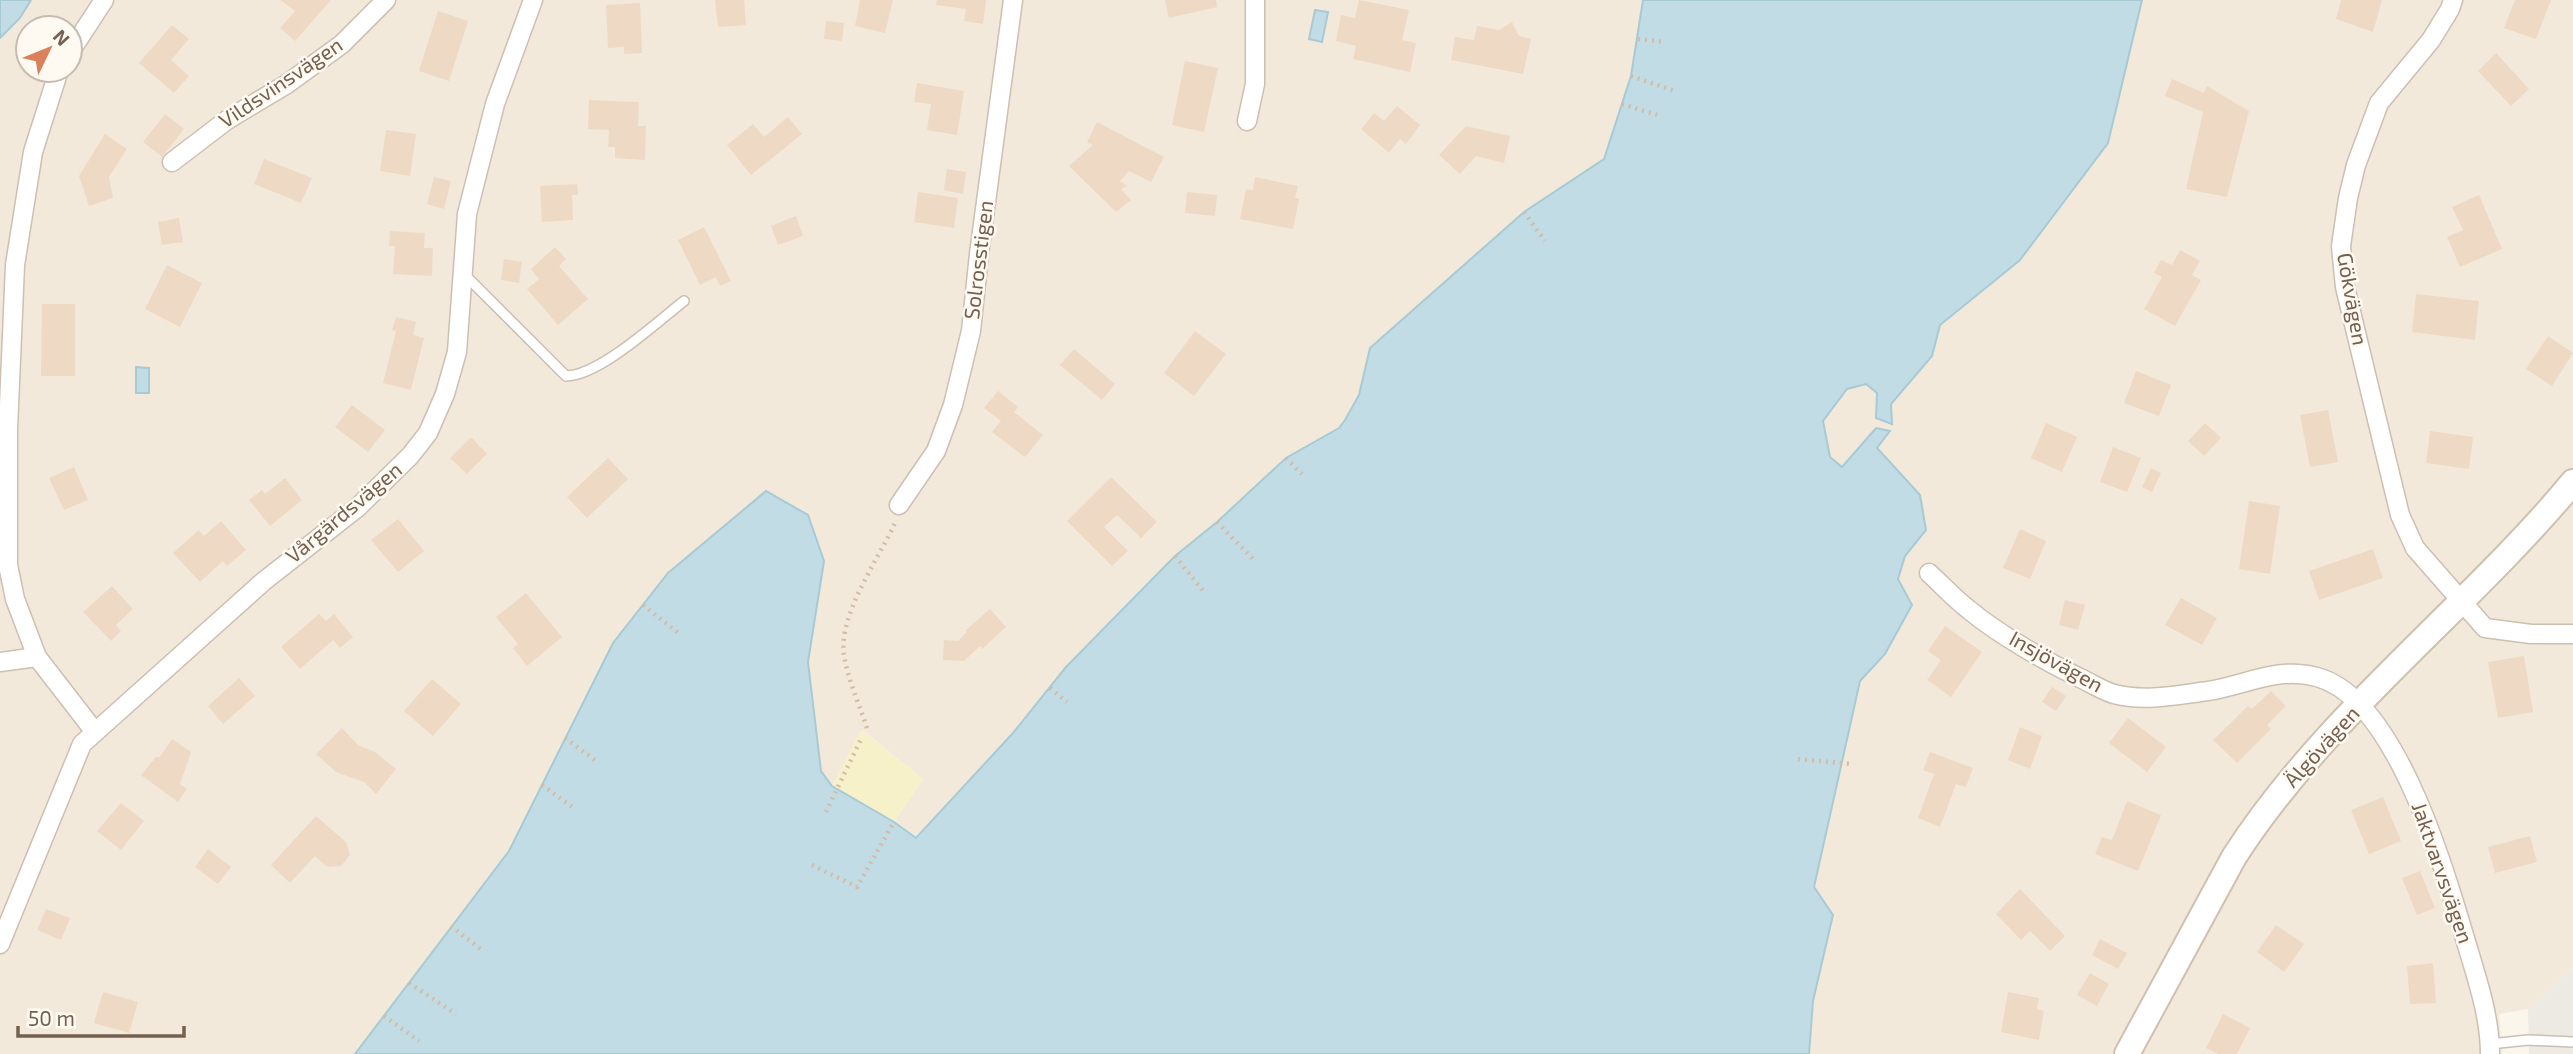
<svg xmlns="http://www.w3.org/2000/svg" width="2573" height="1054" viewBox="0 0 2573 1054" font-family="'Exo 2',sans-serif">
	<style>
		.residential { fill: #f2e9da; fill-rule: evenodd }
		.industrial { fill: #ede9e3 }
		.sand { fill: #f7f1c9 }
		.water { fill: #c1dce4; stroke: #a8cad5; stroke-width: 2 }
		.building { fill: #eed9c5 }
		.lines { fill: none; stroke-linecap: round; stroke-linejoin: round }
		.lane-casing { stroke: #cdbfb2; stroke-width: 12 }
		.street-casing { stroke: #cdbfb2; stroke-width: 21 }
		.secondary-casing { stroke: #cfc0af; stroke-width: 28 }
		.path { stroke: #d4bca8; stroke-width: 4.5; stroke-dasharray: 2 5; stroke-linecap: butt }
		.lane { stroke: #fff; stroke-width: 9 }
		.street { stroke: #fff; stroke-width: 18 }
		.secondary { stroke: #fff; stroke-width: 24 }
		.labels { text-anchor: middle; stroke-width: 5; stroke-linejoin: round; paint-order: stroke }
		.street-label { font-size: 21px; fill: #756050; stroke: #fefaf2 }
	</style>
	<rect width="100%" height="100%" fill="#fbf6eb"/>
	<path class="residential" d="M31,0H1643L1631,76L1604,159L1524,212L1370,348L1359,394L1345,420L1339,428L1286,458L1217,522L1175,556L1066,667L1013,733L916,839L894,822L923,779L862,730L832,786L821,771L808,662L824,561L668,573L613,643L509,851L355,1054H0V38L20,18ZM28,28H70V70H28Z
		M2142,0H2573V968L2528,1009L2499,1014L2502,1054H1809L1813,1001L1833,915L1814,888L1860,680L1885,654L1898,579L1905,556L1926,530L1920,495L1877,448L1889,432L1876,428L1842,467L1830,457L1823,421L1847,389L1866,384L1891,404L1932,357L1940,325L2020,260L2108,143Z"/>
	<path class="industrial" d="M2573,968V1054H2529L2528,1009Z"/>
	<path class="sand" d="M861,730L923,779L894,822L832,786Z"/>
	<path class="water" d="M0,0H31L20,18L0,38Z
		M1643,0H2142L2108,143L2020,260L1940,325L1932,356L1891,404L1892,424L1876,418L1877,393L1866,384L1847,389L1823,421L1830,457L1842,467L1876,428L1890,431L1877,448L1920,495L1926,530L1905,556L1898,579L1912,605L1885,654L1860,681L1814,887L1833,915L1813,1001L1809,1054H355L509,851L613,643L668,573L766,491L808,515L824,561L808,662L821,771L832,786L894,822L916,838L1013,733L1066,667L1175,556L1217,522L1286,458L1339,428L1345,420L1359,395L1370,348L1524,212L1604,159L1631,76Z
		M1315,10L1328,12L1322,42L1309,39Z
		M136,367L149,368V393H136Z"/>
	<path class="building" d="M280,0H331L295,41L280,28L295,11Z
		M715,0H744L746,25L718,27Z
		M860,0H893L885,33L855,26Z
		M937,0H986L983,24L964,21L966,9L936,5Z
		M1165,0H1216L1217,7L1169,18Z
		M1359,0L1409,10L1402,40L1416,43L1410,72L1353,59L1356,46L1336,41L1341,15L1355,18Z
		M2341,0H2382L2373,32L2336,19Z
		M2515,0H2551L2536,39L2504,28Z
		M640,3L642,53L624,54V47L608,48L606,5Z
		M438,11L468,21L449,81L419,71Z
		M826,21L844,23L842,41L824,39Z
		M1512,22L1519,36L1531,39L1523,74L1451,60L1455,37L1474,40L1477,26L1499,30Z
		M172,25L189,39L171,60L189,76L174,93L139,63Z
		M2496,53L2529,89L2511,106L2478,71Z
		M1185,61L1218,68L1204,132L1172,125Z
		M2172,79L2204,93L2207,86L2249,111L2227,197L2186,189L2203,112L2165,96Z
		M917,83L964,91L957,135L927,130L931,104L914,102Z
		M589,100L639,102L638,126H646L645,160L615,158V147H608L609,130L588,129Z
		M1397,106L1420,125L1406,144L1400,139L1389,153L1361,129L1374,113L1384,121Z
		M165,114L184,129L162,157L143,142Z
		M788,117L802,134L751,175L727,145L753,124L764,137Z
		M1097,122L1164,157L1151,182L1129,171L1120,181L1127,186L1121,189L1131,200L1116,212L1069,166L1093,145L1087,142Z
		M1466,126L1510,136L1504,163L1476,156L1460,174L1439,155Z
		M386,130L416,134L410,176L380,171Z
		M105,134L127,149L109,177L113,198L89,206L79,176Z
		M264,159L312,178L301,203L254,184Z
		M947,169L966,172L963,194L944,190Z
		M434,177L451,181L444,209L427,204Z
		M1255,177L1298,186L1295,198L1299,199L1293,229L1240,219L1246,189L1253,190Z
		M577,184L578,195H572L573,220L542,222L540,186Z
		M918,192L958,198L954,228L914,222Z
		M1187,192L1217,195L1215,216L1185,213Z
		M2479,195L2502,249L2460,267L2447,237L2463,230L2452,207Z
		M796,216L803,236L778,245L771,226Z
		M179,218L183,242L162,245L158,222Z
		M704,227L731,281L720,286L716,277L700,285L678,240Z
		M390,231L425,233L424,248H433L432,276L393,274L395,246H389Z
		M555,247L566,259L559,266L588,299L558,325L527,289L539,279L531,269Z
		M2180,250L2200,261L2192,275L2201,280L2175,326L2144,309L2162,277L2154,273L2161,260L2172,265Z
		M504,259L522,262L519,283L501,280Z
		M167,265L202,283L180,327L145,309Z
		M2416,294L2479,301L2475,340L2412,332Z
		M42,304H75V376H41Z
		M396,317L416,322L413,335L424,338L411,390L383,383L396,331L392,330Z
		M1195,331L1226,354L1194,396L1164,373Z
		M2548,336L2573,353L2552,386L2526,369Z
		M1074,349L1115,384L1102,400L1060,365Z
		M2136,371L2171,385L2159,416L2124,403Z
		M998,391L1018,407L1014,412L1043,435L1025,457L992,432L1001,421L984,408Z
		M352,405L385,430L368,452L335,427Z
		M2328,410L2338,462L2310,467L2300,415Z
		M2046,423L2077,437L2062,472L2031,458Z
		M2205,423L2221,438L2204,456L2188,441Z
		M2430,431L2473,437L2469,469L2426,463Z
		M471,437L487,454L467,474L450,458Z
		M2113,447L2141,458L2127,492L2100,482Z
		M608,458L628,479L587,518L567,497Z
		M74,467L88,500L64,510L49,478Z
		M2151,468L2161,473L2152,492L2142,487Z
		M1111,477L1157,522L1141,538L1117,515L1104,527L1128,551L1112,566L1067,521Z
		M285,478L302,500L270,526L249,500L262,490L265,494Z
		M2249,501L2280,506L2270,574L2239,569Z
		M398,519L424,551L398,572L371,540Z
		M221,521L246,550L227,566L223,561L200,582L173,553L199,530L204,536Z
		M2020,529L2046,541L2030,579L2003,568Z
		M2373,549L2383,578L2319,600L2309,571Z
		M112,586L133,609L116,625L121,631L111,641L83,612Z
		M526,593L562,637L527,666L513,648L518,644L496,617Z
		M2181,598L2217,618L2202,645L2165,625Z
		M2065,600L2085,605L2078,630L2059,625Z
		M990,609L1006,627L982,649L980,646L964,661L943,660L944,640L958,641L967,632L966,630Z
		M319,614L326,621L334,614L353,637L340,648L333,640L300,669L281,647Z
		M1945,626L1982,652L1951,697L1927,680L1941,660L1928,651Z
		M2524,656L2533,712L2498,718L2488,662Z
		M239,678L255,696L223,724L208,706Z
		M432,679L461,704L433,736L404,711Z
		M2052,687L2066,696L2056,711L2042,702Z
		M2271,691L2286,706L2267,725L2271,729L2237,763L2213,740L2248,706L2252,709Z
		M2128,718L2166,747L2147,772L2109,743Z
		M2020,727L2042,736L2030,769L2008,760Z
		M342,728L358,745L375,752L396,769L376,794L364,782L336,772L316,754Z
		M172,739L191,752L180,784L187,789L178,802L141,775L156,757H160Z
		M1930,752L1973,768L1966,787L1956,784L1940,827L1918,818L1934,774L1923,770Z
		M2383,797L2401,841L2369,854L2351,810Z
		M2127,801L2161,815L2138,871L2095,854L2102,837L2112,840Z
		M121,803L144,821L121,850L97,831Z
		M316,816L346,842L350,855L341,866L327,867L315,856L290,883L271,865Z
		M2530,836L2537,862L2495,873L2488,847Z
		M208,849L231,867L218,884L195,867Z
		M2420,871L2435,908L2417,915L2402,878Z
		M2020,889L2065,936L2050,951L2030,931L2021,940L1996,914Z
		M46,909L70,918L61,940L37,930Z
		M2276,925L2304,944L2284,972L2257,952Z
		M2100,939L2127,953L2118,969L2092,955Z
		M2433,963L2436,1003L2410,1004L2407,966Z
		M2090,973L2109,984L2097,1006L2077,995Z
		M103,992L138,1002L129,1033L94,1023Z
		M2008,992L2039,998L2037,1009L2044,1011L2039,1040L2001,1032Z
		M2223,1014L2250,1028L2237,1054H2218L2206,1048Z"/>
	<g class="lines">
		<defs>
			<path id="lane" d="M464,274L566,376C599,376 657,322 684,301
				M2490,1044L2528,1040L2573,1042"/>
			<path id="street" d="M2453,0L2450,9L2431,40L2379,103L2356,165L2348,198L2341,246L2345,287L2400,515L2415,548L2485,628L2531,634H2573
				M70,52L104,0
				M59,70L33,152L15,265L8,429V565L15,599L37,657L95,732
				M1247,121L1255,84V0
				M172,162L227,120L287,84L342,44L386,0
				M899,505L936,451L953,405L971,331L979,254L1013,0
				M1929,573C1942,585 1954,598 1968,609C1998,634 2045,661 2080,678C2091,683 2103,691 2114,694C2145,702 2177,695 2208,691C2246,685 2278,666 2317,677C2395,698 2443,865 2464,935C2475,973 2490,1014 2490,1054
				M0,662L37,657
				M0,944L82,744L264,581L357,508L410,456L428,433L445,394L457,352L467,214L495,104L533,0"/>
			<path id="secondary" d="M2127,1054L2234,857C2326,714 2466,611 2573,482"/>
		</defs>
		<use href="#lane" class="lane-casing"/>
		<use href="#street" class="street-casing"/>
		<use href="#secondary" class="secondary-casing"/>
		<path class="path" d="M1638,39L1665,42
			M1631,76L1675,91
			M1622,104L1657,115
			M1524,212L1545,241
			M1286,458L1302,474
			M1217,522L1254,560
			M1175,556L1204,592
			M643,605L681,635
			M1050,688L1067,702
			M867,728C859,704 848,680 844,655C838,615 878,560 895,523
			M565,738L599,763
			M1798,759L1852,764
			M542,785L575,809
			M826,812L861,739
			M812,865L857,887L894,822
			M451,926L484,952
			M409,983L456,1014
			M384,1016L419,1041"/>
		<use href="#lane" class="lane"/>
		<use href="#street" class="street"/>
		<use href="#secondary" class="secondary"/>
	</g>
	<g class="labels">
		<g class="street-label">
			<text transform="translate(281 83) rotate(-34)" y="7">Vildsvinsvägen</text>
			<text transform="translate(979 260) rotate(-83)" y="7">Solrosstigen</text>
			<text transform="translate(2352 299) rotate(80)" y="7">Gökvägen</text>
			<text transform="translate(344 513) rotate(-40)" y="7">Vårgärdsvägen</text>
			<text transform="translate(2056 662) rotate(29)" y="7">Insjövägen</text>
			<text transform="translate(2322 747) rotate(-48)" y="7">Älgövägen</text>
			<text transform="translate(2442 873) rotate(71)" y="7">Jaktvarvsvägen</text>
		</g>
	</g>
	<g transform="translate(49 49) rotate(47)"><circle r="33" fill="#fefaf2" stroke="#c7bcb1" stroke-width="2"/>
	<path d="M0-5L12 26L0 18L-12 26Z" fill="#da815b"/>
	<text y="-10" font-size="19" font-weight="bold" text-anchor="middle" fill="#756050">N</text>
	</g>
	<path d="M18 1026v10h166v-10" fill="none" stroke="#756050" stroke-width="3.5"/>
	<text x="28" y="1026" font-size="21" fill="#756050" stroke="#fefaf2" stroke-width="5" paint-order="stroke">50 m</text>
</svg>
